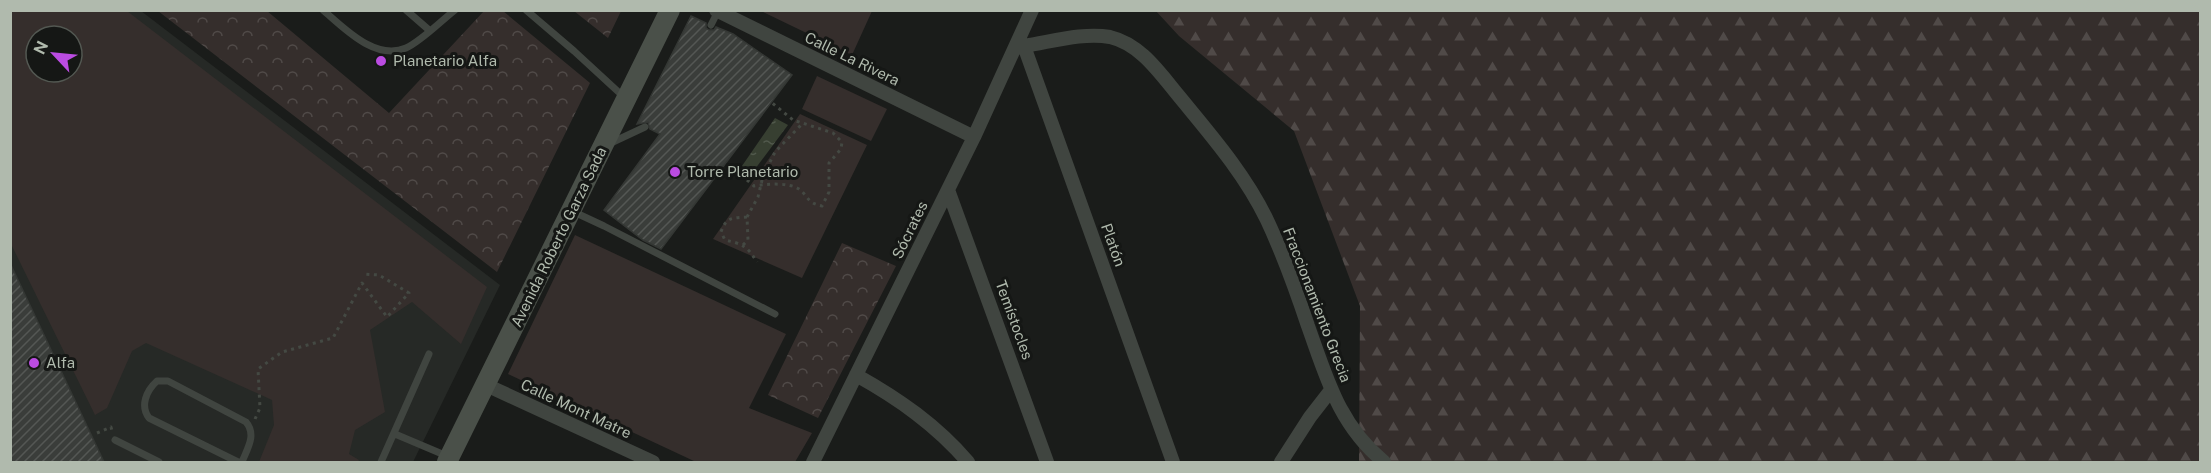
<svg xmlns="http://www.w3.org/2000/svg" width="2211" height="473" viewBox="0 0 2211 473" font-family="'Public Sans',sans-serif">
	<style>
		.built { fill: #262926; fill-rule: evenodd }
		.grass { fill: #352e2c; fill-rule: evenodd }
		.forest { fill: url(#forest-firs) }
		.park { fill: url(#park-crowns) }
		.water { fill: url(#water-ripples) }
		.building { fill: url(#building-hatch); stroke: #343734; stroke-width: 1.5 }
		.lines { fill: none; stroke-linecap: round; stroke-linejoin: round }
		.path { stroke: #444943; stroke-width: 3; stroke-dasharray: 3 4.5; stroke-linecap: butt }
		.lane { stroke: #404540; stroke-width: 7 }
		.street { stroke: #404540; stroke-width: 14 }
		.secondary { stroke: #4a5049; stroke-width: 20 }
		.poi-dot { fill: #bb4ce2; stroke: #151715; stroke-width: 2 }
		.labels { text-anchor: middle; stroke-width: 6; stroke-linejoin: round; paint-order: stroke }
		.street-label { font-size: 15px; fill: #b0baad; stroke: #151715 }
		.poi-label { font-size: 15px; fill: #b0baad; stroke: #151715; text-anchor: start }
	</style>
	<defs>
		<pattern id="forest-firs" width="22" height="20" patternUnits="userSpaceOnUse" patternTransform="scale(1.5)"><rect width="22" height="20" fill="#352e2c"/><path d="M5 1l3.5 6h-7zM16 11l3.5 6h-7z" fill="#504a48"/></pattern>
		<pattern id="park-crowns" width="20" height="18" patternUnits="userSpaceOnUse" patternTransform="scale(1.5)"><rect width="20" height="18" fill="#352e2c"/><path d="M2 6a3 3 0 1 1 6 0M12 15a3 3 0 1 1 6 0" fill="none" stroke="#504a48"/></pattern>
		<pattern id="water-ripples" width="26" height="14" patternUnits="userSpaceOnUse" patternTransform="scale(1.5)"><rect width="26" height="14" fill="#373f31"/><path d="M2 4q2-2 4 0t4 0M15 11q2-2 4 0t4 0" fill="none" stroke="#51594c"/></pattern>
		<pattern id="building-hatch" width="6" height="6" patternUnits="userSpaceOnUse" patternTransform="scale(1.5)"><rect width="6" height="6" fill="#3a3d3a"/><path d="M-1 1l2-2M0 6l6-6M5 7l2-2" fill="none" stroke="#545754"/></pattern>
	</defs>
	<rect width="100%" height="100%" fill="#1a1c1a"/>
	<path class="built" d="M10,11H141L500,285L413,462H11ZM36,36H72V72H36Z"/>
	<path class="grass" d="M11,10L127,11L487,287L461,344L412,302L370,330L385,412L355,430L349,454L359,460L358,462H259L274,425L272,400L146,343L132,351L107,408L95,415L11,244ZM36,36H72V72H36Z
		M761,11H872L852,55Z
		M817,76L887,109L871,141L802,109Z
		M800,114L867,145L802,278L713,239Z
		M575,235L786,334L749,408L812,433L795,462H696L508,374Z"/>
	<path class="forest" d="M1156,11H2200V462H1359L1360,306L1294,131L1179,36Z"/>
	<path class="park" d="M158,11H267L389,113L484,11H503L590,83L497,272Z
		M574,11H621L608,38Z
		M842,243L896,266L818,418L768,395Z"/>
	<path class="water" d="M775,118L788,125L752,173L742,166Z"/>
	<path class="building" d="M691,16L706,23V28L709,30H714L716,27L733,34L792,75L661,249L643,240L604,210L660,134L650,129L648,122L637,124Z
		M10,263L104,462H10Z"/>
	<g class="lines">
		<path class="path" d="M747,180L754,186C766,184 788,182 799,189C809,197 807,203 822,206L829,192V163L841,149L842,142L833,133L793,120L771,102
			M747,217C732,218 726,217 721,232L725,240C743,244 747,246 757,262
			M743,245L748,240L747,217L758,197L763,176L775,152L802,124
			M255,419L260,408L258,369L282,352L333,338L362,283L387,317L409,293L379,275L363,274
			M97,433L111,427L112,431"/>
		<path class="lane" d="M323,10C344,28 375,61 406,48C420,42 441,21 455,10
			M406,10L429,30
			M526,10L574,51L625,98
			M711,25L718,11
			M609,141L613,142L645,127
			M574,212L604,226L775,314
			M395,434L447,456
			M115,440L159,462
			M238,462L149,418C140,406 146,391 157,381H168L246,422C257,435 247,449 242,462
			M381,462L429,354"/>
		<path class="street" d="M716,10L974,137
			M1018,43L1024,46L1173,462
			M1024,46C1051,42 1083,32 1110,37C1140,44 1159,72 1178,95C1210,134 1245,174 1267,220C1283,254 1296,290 1308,326C1327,379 1339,425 1384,462
			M948,190L1047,462
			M856,375C899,399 936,425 968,462
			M486,385L653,462
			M813,462L974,137L1032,10
			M1281,462L1310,417L1331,390"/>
		<path class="secondary" d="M447,462L670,10"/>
	</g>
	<g class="poi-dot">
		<circle cx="381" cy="61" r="6"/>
		<circle cx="675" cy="172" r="6"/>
		<circle cx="34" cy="363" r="6"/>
	</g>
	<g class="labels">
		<g class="street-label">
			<text transform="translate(852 59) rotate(26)" y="5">Calle La Rivera</text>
			<text transform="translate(910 230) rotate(-64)" y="5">Sócrates</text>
			<text transform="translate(559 237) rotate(-64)" y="5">Avenida Roberto Garza Sada</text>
			<text transform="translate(1113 245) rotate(70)" y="5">Platón</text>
			<text transform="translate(1317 305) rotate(69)" y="5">Fraccionamiento Grecia</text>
			<text transform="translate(1014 320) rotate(70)" y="5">Temístocles</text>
			<text transform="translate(576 409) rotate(25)" y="5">Calle Mont Matre</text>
		</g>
		<g class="poi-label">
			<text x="393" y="66">Planetario Alfa</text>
			<text x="687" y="177">Torre Planetario</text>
			<text x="46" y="368">Alfa</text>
		</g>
	</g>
	<rect width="2211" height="473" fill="none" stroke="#b0baad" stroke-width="24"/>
	<g transform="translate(54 54) rotate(296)"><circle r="28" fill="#151715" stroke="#535852" stroke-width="1.5"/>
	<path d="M0-4.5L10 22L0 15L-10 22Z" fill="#bb4ce2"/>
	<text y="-9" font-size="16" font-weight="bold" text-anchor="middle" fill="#b0baad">N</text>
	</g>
</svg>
